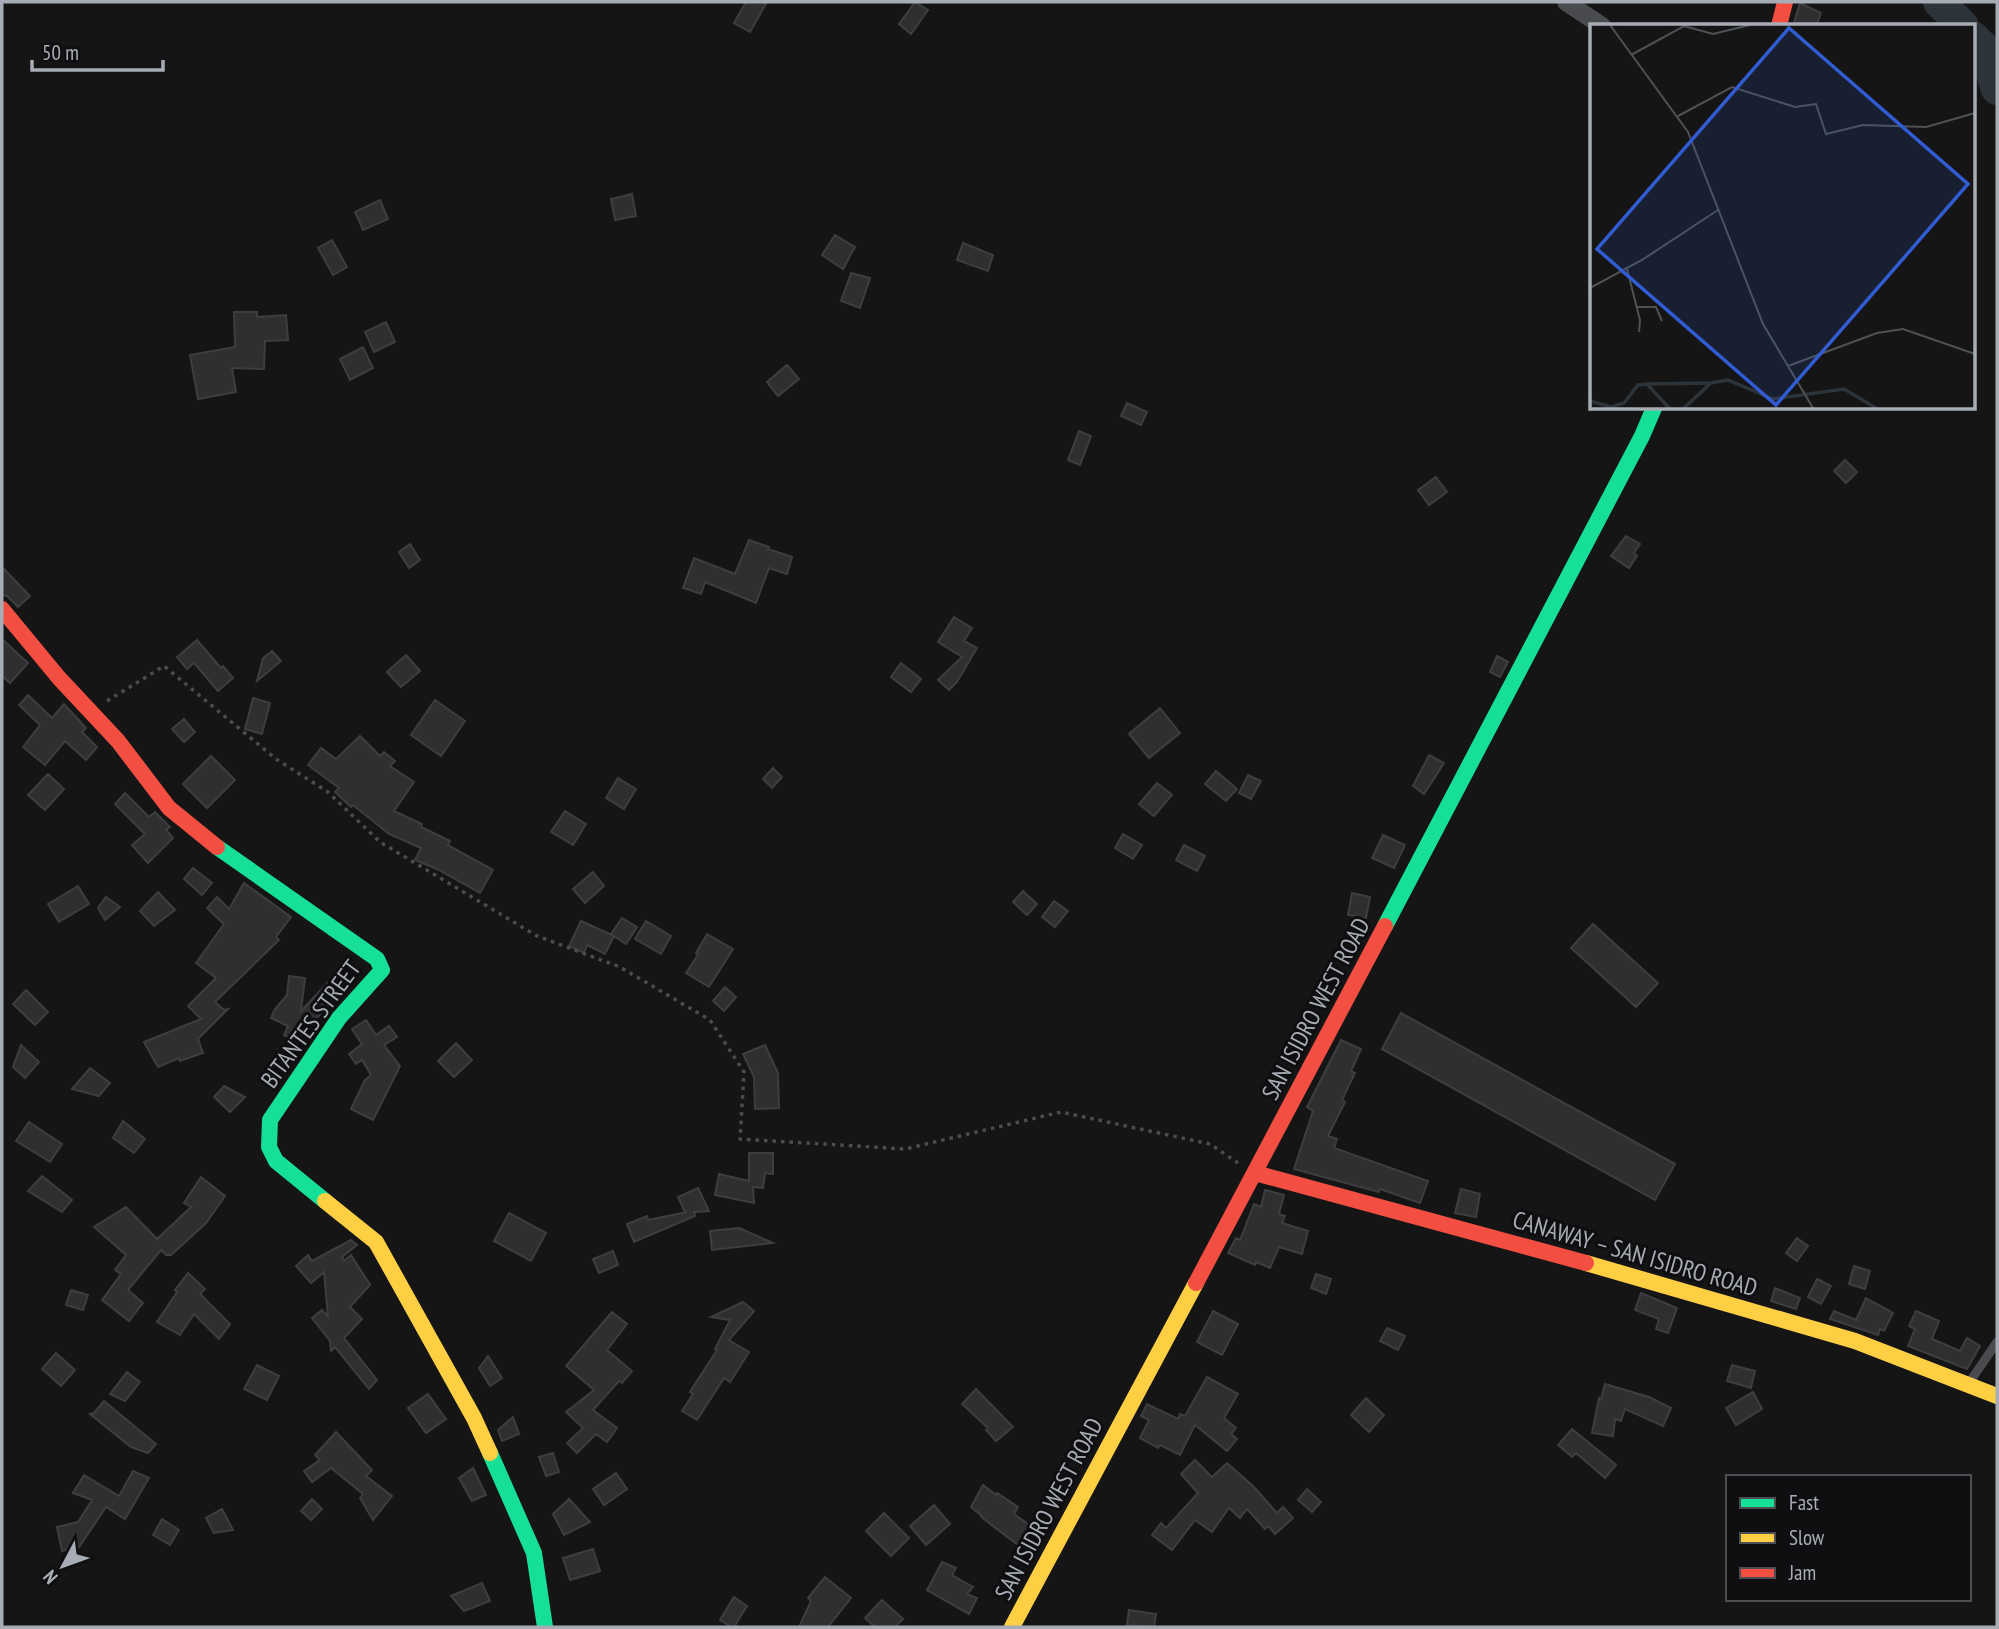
<svg xmlns="http://www.w3.org/2000/svg" width="1999" height="1629" viewBox="0 0 1999 1629" font-family="'PT Sans Narrow',sans-serif">
	<style>
		.lines { fill: none; stroke-linecap: round; stroke-linejoin: round }
		.river { stroke: #2d3439; stroke-width: 32 }
		.building { fill: #2f2f30; stroke: #3d3e41; stroke-width: 2 }
		.path { stroke: #4b4c4f; stroke-width: 3.5; stroke-dasharray: 3.5 5; stroke-linecap: butt }
		.lane { stroke: #494b4e; stroke-width: 9 }
		.street { stroke: #494b4e; stroke-width: 18 }
		.fast { stroke: #16e098; stroke-width: 16 }
		.slow { stroke: #ffcf43; stroke-width: 16 }
		.jam { stroke: #f24e42; stroke-width: 16 }
		.labels { text-anchor: middle; stroke-width: 6; stroke-linejoin: round; paint-order: stroke }
		.street-label { font-size: 24px; fill: #a7acb5; stroke: #0f0f11 }
		.inset-river { fill: none; stroke: #2d3439; stroke-width: 3.5 }
		.inset-road { fill: none; stroke: #4f5155; stroke-width: 2 }
		.view { fill: #325cd3; fill-opacity: 0.15; stroke: #325cd3; stroke-width: 3.5 }
		.inset-edge { fill: none; stroke: #a7acb5; stroke-width: 3.5 }
	</style>
	<rect width="100%" height="100%" fill="#151515"/>
	<g class="lines">
		<path class="river" d="M1939,2L1963,26
			M1973,37L1983,47L1997,89"/>
	</g>
	<path class="building" d="M746,2H767L750,32L734,23Z
		M915,2L928,10L911,34L899,24Z
		M1800,3L1821,13L1816,26H1793Z
		M632,194L636,216L615,220L611,199Z
		M380,200L388,219L363,230L355,212Z
		M835,235L855,247L843,269L822,255Z
		M332,240L347,267L333,275L318,248Z
		M963,243L993,255L988,271L957,260Z
		M851,273L870,278L860,308L841,301Z
		M234,312H257V317L286,315L288,340L265,341L264,369L232,368L236,392L198,399L190,355L235,347Z
		M386,322L395,342L374,352L365,332Z
		M363,347L373,368L350,380L340,359Z
		M787,365L799,379L778,396L767,382Z
		M1127,403L1147,412L1141,425L1121,416Z
		M1079,431L1091,436L1080,465L1068,460Z
		M1845,460L1857,472L1846,483L1834,471Z
		M1436,477L1447,492L1429,505L1418,490Z
		M1626,536L1640,544L1634,553L1637,556L1629,568L1611,556Z
		M749,540L769,547L768,549L792,557L787,574L769,568L756,603L705,582L701,594L683,588L694,558L735,574Z
		M410,544L420,560L409,568L399,552Z
		M2,567L30,596L18,607L7,596L2,595Z
		M954,617L972,628L964,641L977,648L957,682L949,690L938,680L962,657L938,642Z
		M2,639L28,663L10,683L2,676Z
		M197,640L221,668L223,666L233,678L218,691L194,663L187,669L177,657Z
		M272,651L281,661L257,681L263,658Z
		M406,655L420,671L401,687L387,672Z
		M1497,656L1508,662L1500,677L1490,672Z
		M901,663L921,679L911,692L891,677Z
		M28,695L52,718L64,704L86,728L82,732L97,747L86,760L65,741L45,765L23,747L40,725L19,705Z
		M253,698L270,703L262,734L245,729Z
		M435,700L465,721L441,756L411,735Z
		M1160,708L1180,733L1149,758L1129,734Z
		M184,719L195,732L184,742L172,729Z
		M360,736L380,756L384,752L395,761L390,766L414,782L394,811L422,824L421,827L450,841L448,845L493,870L480,893L437,869L415,860L421,848L389,834L353,805L351,807L335,792L339,788L308,765L321,748L336,759Z
		M1429,755L1444,763L1424,794L1413,786Z
		M211,756L235,780L207,808L183,784Z
		M773,768L782,777L772,788L763,779Z
		M1216,771L1237,789L1226,801L1205,784Z
		M48,774L64,789L45,810L28,795Z
		M1248,775L1261,781L1251,799L1239,793Z
		M618,778L636,789L624,809L606,798Z
		M1157,783L1172,795L1154,816L1139,804Z
		M125,793L149,817L155,812L170,827L166,830L173,838L148,863L132,845L145,834L115,804Z
		M565,811L586,824L573,845L551,832Z
		M1123,834L1142,845L1133,859L1115,848Z
		M1383,835L1405,845L1394,868L1372,858Z
		M1184,845L1205,856L1197,871L1176,860Z
		M193,868L212,883L202,895L184,879Z
		M593,872L604,886L585,903L573,889Z
		M244,883L291,917L276,937L279,940L215,1002L224,1010L228,1009L198,1039L203,1053L180,1061L179,1058L158,1067L144,1042L201,1019L188,1006L216,978L196,963L224,924L207,908L217,897L229,909Z
		M78,886L89,904L59,922L48,904Z
		M1023,891L1037,904L1027,915L1013,902Z
		M158,892L175,910L154,926L140,911Z
		M1352,893L1370,897L1366,918L1348,915Z
		M106,897L120,907L105,920L98,908Z
		M1054,901L1068,911L1055,927L1042,917Z
		M622,918L637,927L626,944L611,934Z
		M581,921L614,936L605,954L587,945L584,953L569,946Z
		M646,921L671,936L661,954L635,939Z
		M1593,924L1658,983L1636,1007L1571,948Z
		M707,934L733,949L709,987L686,973L698,955L696,953Z
		M289,976L305,978L301,1011L334,976L346,987L312,1023L308,1020L296,1042L284,1035L288,1026L271,1018L275,1009L287,995Z
		M725,987L736,997L724,1011L713,1001Z
		M26,990L48,1012L35,1025L13,1004Z
		M1401,1013L1675,1164L1655,1200L1382,1049Z
		M366,1020L376,1035L389,1026L397,1037L384,1045L400,1066L373,1120L351,1109L365,1080L371,1075L362,1060L356,1064L349,1054L362,1044L352,1029Z
		M1341,1040L1361,1049L1351,1071L1355,1073L1342,1100L1345,1102L1328,1136L1337,1139L1334,1148L1428,1181L1420,1203L1380,1189L1379,1192L1294,1169L1313,1111L1307,1107Z
		M456,1043L472,1060L454,1077L438,1061Z
		M21,1045L39,1062L25,1078L13,1067Z
		M765,1045L778,1073L779,1108L755,1109L754,1077L743,1054Z
		M90,1068L110,1083L99,1096L72,1089Z
		M224,1086L245,1097L230,1112L214,1097Z
		M123,1121L145,1139L134,1153L113,1138Z
		M29,1122L62,1144L50,1162L16,1141Z
		M749,1153H773V1174L765,1173L763,1188L753,1187L754,1203L715,1195L719,1174L749,1181Z
		M42,1176L72,1200L62,1212L28,1191Z
		M201,1177L225,1196L206,1223L171,1255H166L161,1250L128,1290L143,1303L129,1321L102,1300L121,1274L115,1270L126,1255L94,1227L126,1207L157,1239L191,1207L184,1203Z
		M698,1188L709,1211L694,1212L695,1216L634,1242L627,1224L647,1216L648,1220L687,1212H685L678,1197Z
		M1461,1189L1480,1194L1476,1217L1455,1213Z
		M1265,1190L1284,1195L1279,1214L1285,1216L1282,1223L1308,1231L1302,1254L1279,1247L1270,1268L1256,1262L1255,1265L1228,1253L1236,1238L1240,1240L1254,1204L1261,1207Z
		M509,1213L546,1233L531,1261L494,1241Z
		M739,1228L773,1243L712,1250L710,1231Z
		M1797,1238L1808,1246L1797,1261L1786,1253Z
		M351,1240L357,1245L342,1257L344,1261L351,1255L370,1285L350,1307L362,1319L344,1338L377,1380L369,1389L335,1347L331,1351L330,1341L312,1318L322,1310L328,1317L324,1272L311,1283L296,1266L308,1255L312,1261Z
		M613,1251L618,1265L599,1273L593,1259Z
		M1854,1266L1870,1271L1865,1289L1849,1284Z
		M188,1273L205,1289L200,1294L230,1324L219,1339L194,1314L180,1335L157,1322L177,1292L175,1290Z
		M1316,1274L1331,1279L1326,1294L1311,1288Z
		M1817,1279L1831,1286L1821,1304L1808,1297Z
		M1775,1288L1800,1298L1796,1309L1771,1301Z
		M71,1290L88,1295L83,1310L66,1305Z
		M1641,1293L1677,1308L1668,1333L1656,1329L1659,1319L1635,1310Z
		M1866,1298L1893,1313L1884,1331L1880,1329L1878,1335L1830,1319L1834,1311L1856,1320Z
		M743,1302L754,1311L729,1340L749,1352L730,1382L724,1378L697,1420L682,1411L693,1394L690,1392L717,1350L715,1349L730,1320L711,1317Z
		M1213,1311L1238,1324L1222,1355L1197,1342Z
		M1916,1311L1939,1321L1932,1339L1960,1351L1967,1338L1980,1346L1967,1369L1908,1346L1915,1329L1909,1326Z
		M612,1312L627,1324L607,1350L632,1371L622,1383L619,1381L593,1410L617,1428L607,1442L596,1434L577,1453L567,1443L583,1428L566,1412L594,1390L566,1366Z
		M1387,1328L1405,1336L1398,1350L1380,1341Z
		M56,1353L75,1370L61,1386L42,1369Z
		M488,1356L502,1378L490,1386L479,1368Z
		M257,1365L279,1376L267,1400L244,1389Z
		M1732,1365L1755,1371L1751,1388L1727,1381Z
		M127,1372L140,1382L125,1401L110,1394Z
		M1207,1377L1238,1394L1224,1418L1236,1428L1231,1434L1237,1439L1227,1451L1195,1425L1180,1455L1160,1445L1158,1448L1140,1438L1149,1420L1141,1416L1147,1404L1178,1419L1180,1414L1185,1416Z
		M1605,1384L1649,1397L1671,1408L1663,1426L1625,1409L1621,1421L1615,1419L1613,1436L1592,1433L1599,1398L1601,1399Z
		M976,1389L1013,1427L996,1441L986,1430L988,1428L962,1404Z
		M1753,1392L1762,1409L1736,1425L1726,1408Z
		M428,1394L446,1419L426,1433L408,1408Z
		M1366,1398L1384,1415L1369,1432L1351,1415Z
		M104,1401L156,1444L148,1453L131,1447L90,1414L94,1413Z
		M513,1417L519,1434L502,1441L498,1430Z
		M1572,1429L1616,1465L1605,1478L1576,1453L1572,1457L1558,1445Z
		M336,1432L372,1470L366,1476L392,1496L373,1520L360,1498L363,1494L331,1468L312,1482L304,1471L320,1460L315,1455Z
		M553,1453L559,1472L546,1476L539,1457Z
		M1195,1460L1212,1477L1227,1463L1253,1486L1277,1513L1283,1507L1293,1518L1275,1534L1268,1526L1265,1529L1247,1509L1240,1518L1229,1508L1212,1532L1195,1520L1172,1550L1152,1535L1161,1523L1166,1528L1198,1493L1181,1474Z
		M473,1468L486,1495L472,1501L459,1478Z
		M133,1471L149,1478L125,1519L106,1507L79,1547L62,1551L57,1527L78,1522L92,1500L73,1493L84,1475L119,1496Z
		M616,1473L627,1489L604,1505L593,1489Z
		M983,1485L996,1495L997,1493L1018,1507L1014,1514L1035,1529L1022,1548L981,1517L982,1516L971,1507Z
		M1307,1489L1321,1502L1312,1512L1298,1500Z
		M312,1499L322,1509L311,1520L301,1511Z
		M569,1499L590,1522L564,1535L553,1514Z
		M934,1505L950,1524L926,1545L910,1526Z
		M222,1509L233,1530L214,1533L206,1518Z
		M884,1513L909,1538L891,1556L866,1531Z
		M162,1519L179,1530L170,1545L153,1535Z
		M593,1549L600,1571L570,1580L563,1558Z
		M942,1562L956,1568L952,1575L973,1587L967,1594L977,1598L969,1614L927,1590Z
		M825,1577L851,1598L828,1627H799L811,1601L808,1598Z
		M482,1583L490,1601L464,1611L451,1596Z
		M734,1597L747,1606L734,1627H731L720,1620Z
		M882,1600L903,1619L895,1627H875L865,1618Z
		M1129,1610L1156,1614L1154,1627L1127,1625Z"/>
	<g class="lines">
		<path class="path" d="M107,701L164,666L276,759L328,792L380,842L537,936L620,967L710,1020L744,1072L740,1139L905,1149L1061,1112L1210,1144L1238,1163"/>
		<path class="lane" d="M1969,1383L1997,1342"/>
		<path class="street" d="M1566,2L1602,26"/>
		<path class="fast" d="M217,847L377,959L382,970L339,1018L270,1120L269,1147L276,1161L325,1201
			M1385,926L1642,436L1654,408
			M490,1453L534,1553L545,1627"/>
		<path class="slow" d="M325,1201L376,1242L474,1418L490,1453
			M1586,1263L1855,1341L1997,1396
			M1012,1627L1196,1283"/>
		<path class="jam" d="M1779,26L1785,2
			M2,609L59,678L118,741L169,808L217,847
			M1255,1173L1586,1263
			M1196,1283L1385,926"/>
	</g>
	<g class="labels">
		<g class="street-label">
			<text transform="translate(1316 1009) rotate(-62)" y="8">SAN ISIDRO WEST ROAD</text>
			<text transform="translate(311 1024) rotate(-54)" y="8">BITANTES STREET</text>
			<text transform="translate(1635 1254) rotate(16)" y="8">CANAWAY – SAN ISIDRO ROAD</text>
			<text transform="translate(1049 1509) rotate(-62)" y="8">SAN ISIDRO WEST ROAD</text>
		</g>
	</g>
	<g transform="translate(1590 24)">
		<rect width="385" height="385" fill="#151515"/>
		<path class="inset-river" d="M57,360L121,359M0,377L21,383L34,379L48,361L57,360L79,384M94,384L121,359L138,356L183,375L254,365L286,384"/>
		<path class="inset-road" d="M20,1L98,108L173,300L223,384M41,31L94,2L123,10L160,1M88,92L142,63L205,83L226,80L236,110L273,101L336,103L385,89M37,245L50,296L49,308M0,264L52,236L128,186M47,283H66L72,297M198,342L287,309L313,305L385,330"/>
		<path class="view" d="M199,4L378,160L186,381L7,225Z"/>
		<rect width="385" height="385" class="inset-edge"/>
	</g>
	<rect width="1999" height="1629" fill="none" stroke="#a7acb5" stroke-width="7"/>
	<rect x="1726" y="1475" width="245" height="126" fill="#0f0f11" stroke="#4c4e53" stroke-width="2"/>
	<rect x="1740" y="1498" width="35" height="10" fill="#16e098" stroke="#4c4e53" stroke-width="2"/>
	<text x="1789" y="1510" font-size="21" fill="#a7acb5">Fast</text>
	<rect x="1740" y="1533" width="35" height="10" fill="#ffcf43" stroke="#4c4e53" stroke-width="2"/>
	<text x="1789" y="1545" font-size="21" fill="#a7acb5">Slow</text>
	<rect x="1740" y="1568" width="35" height="10" fill="#f24e42" stroke="#4c4e53" stroke-width="2"/>
	<text x="1789" y="1580" font-size="21" fill="#a7acb5">Jam</text>
	<g transform="translate(63 1566) rotate(229)" stroke="#0f0f11" stroke-width="5" paint-order="stroke">
	<path d="M0-5L12 26L0 18L-12 26Z" fill="#a7acb5"/>
	<text y="-10" font-size="19" font-weight="bold" text-anchor="middle" fill="#a7acb5">N</text>
	</g>
	<path d="M32 60v10h131v-10" fill="none" stroke="#a7acb5" stroke-width="3.5"/>
	<text x="42" y="60" font-size="21" fill="#a7acb5" stroke="#0f0f11" stroke-width="5" paint-order="stroke">50 m</text>
</svg>
